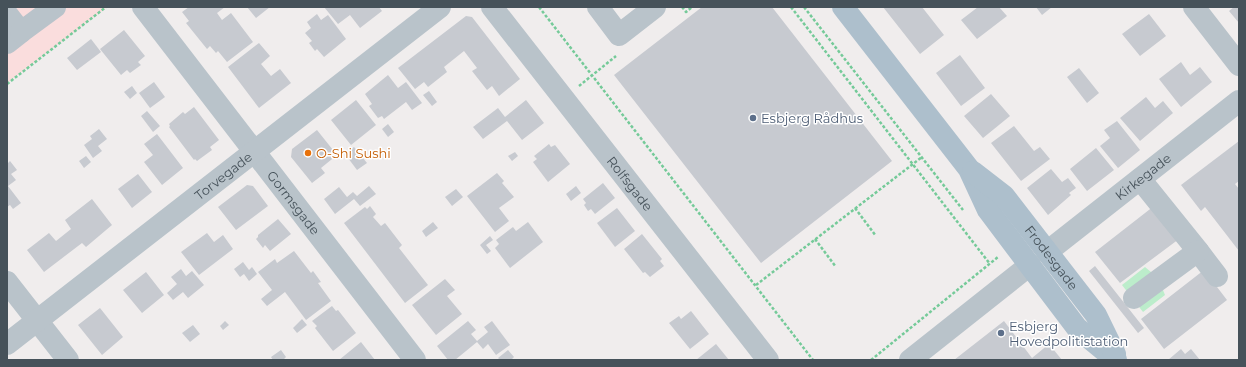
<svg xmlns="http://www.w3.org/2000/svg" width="1246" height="367" viewBox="0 0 1246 367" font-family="Montserrat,sans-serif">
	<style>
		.medical { fill: #fadddd }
		.green { fill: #bcedcb }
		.building { fill: #c7cad0 }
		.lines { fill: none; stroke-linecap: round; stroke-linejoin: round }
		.path { stroke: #75ca99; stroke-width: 2.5; stroke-dasharray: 3 2; stroke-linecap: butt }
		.minor { stroke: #b9c3ca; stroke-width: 22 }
		.major { stroke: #adbfcc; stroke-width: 22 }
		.service-dot { fill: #5c6f8a; stroke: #fff; stroke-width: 1.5 }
		.food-dot { fill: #e8710a; stroke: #fff; stroke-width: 1.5 }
		.labels { text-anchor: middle; stroke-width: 3; stroke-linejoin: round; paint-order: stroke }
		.service-label { font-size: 13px; fill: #4e5e75; stroke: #fff; text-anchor: start }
		.food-label { font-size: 13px; fill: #c56008; stroke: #fff; text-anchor: start }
		.street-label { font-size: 13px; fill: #46525a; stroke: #fff }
	</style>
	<rect width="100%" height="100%" fill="#f0eded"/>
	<path class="medical" d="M7,7H107L7,83Z"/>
	<path class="green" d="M1145,267L1158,278L1165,295L1143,312L1122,285Z"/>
	<path class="building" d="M189,7H225L217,13L222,20L231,13L253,42L227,62L218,51L216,53L210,46L207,49L186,23L189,21L182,12Z
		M247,7H270L256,18Z
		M324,7H379L382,11L360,28L350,15L338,24Z
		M702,7H772L892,161L761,263L614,75Z
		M883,7H922L944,35L920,54Z
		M978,7H999L1007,16L977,39L961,20Z
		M1036,7H1052L1042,15Z
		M1234,7H1239V23L1229,11Z
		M317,14L321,20L328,15L346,39L324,57L317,49L315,51L309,43L312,41L305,33L311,28L307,22Z
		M1149,14L1166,36L1140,56L1122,34Z
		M466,16L472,17L520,79L499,96L492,86L487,90L472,71L477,68L464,51L444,67L447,72L428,87L424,82L415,89L398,68Z
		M124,30L145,56L138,62L141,65L130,73L127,70L121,75L100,49Z
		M91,39L101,52L77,70L67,58Z
		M259,43L270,56L261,64L271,76L280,69L291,83L259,108L228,67Z
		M960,55L985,88L961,106L936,73Z
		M1181,62L1190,75L1200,67L1212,82L1181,107L1159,79Z
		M1079,68L1099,93L1087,103L1067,77Z
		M388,75L398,88L406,82L422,103L412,110L406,102L384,119L382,116L378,118L369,106L372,104L365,94Z
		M154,82L165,97L150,108L139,93Z
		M132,86L137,93L130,99L124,92Z
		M429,91L437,102L432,106L423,95Z
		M991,94L1010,116L983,138L964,116Z
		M1146,97L1155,108L1163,101L1173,113L1140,141L1120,118Z
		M356,100L376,125L351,145L331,120Z
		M526,100L544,123L522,140L507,121L483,139L473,127L498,108L505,117Z
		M194,107L219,140L210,147L212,150L197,161L195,159L194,160L169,127L170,126L169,124L183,112L185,114Z
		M147,111L160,126L153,132L141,116Z
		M1117,121L1140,150L1118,168L1100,146L1110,138L1104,130Z
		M388,124L394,132L388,137L382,129Z
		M1014,126L1034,151L1040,147L1050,159L1021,181L991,143Z
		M99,129L107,139L98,146L102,151L93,158L84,145L92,139L90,136Z
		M317,130L337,155L321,168L325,173L312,183L291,157L292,149Z
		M157,134L183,168L162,185L144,162L153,155L144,144Z
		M1239,141V181L1235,184L1239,189V251L1205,207L1201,211L1181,185Z
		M549,144L551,147L555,145L570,164L548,182L533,162L537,159L534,156Z
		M354,147L367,163L357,170L345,154Z
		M1096,148L1114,170L1087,191L1070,169Z
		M515,152L518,156L512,161L508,156Z
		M86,156L91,162L84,168L79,161Z
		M10,161L17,170L11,174L16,180L8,186L21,203L13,209L10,205L7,207V164Z
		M1051,169L1062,182L1068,178L1076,188L1069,193L1071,195L1048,215L1027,188Z
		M497,173L504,181L502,183L514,197L499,208L509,221L495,232L467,196Z
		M138,174L152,192L132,208L118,189Z
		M603,183L615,198L595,214L591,209L588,211L584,205L586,203L583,199Z
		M247,185L253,186L268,206L236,230L218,207Z
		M369,186L376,194L360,206L354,199L335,214L324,199L339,187L347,197L353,192L357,196Z
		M576,186L581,193L571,201L566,194Z
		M456,189L463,197L452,206L445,197Z
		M92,199L112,225L86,247L82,243L44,272L27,250L49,233L56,241L71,229L65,220Z
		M370,206L376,214L373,217L381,226L385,223L402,245L399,248L428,285L405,303L344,223L365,207L367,209Z
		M1154,206L1179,239L1120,283L1095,252Z
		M617,208L635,231L615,247L597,223Z
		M278,219L291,234L270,251L265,245L263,248L256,239L258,237V235Z
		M433,222L438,228L426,237L422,231Z
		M528,222L543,242L510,268L495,248L499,244L496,240L513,227L516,231Z
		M207,233L214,242L223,235L233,249L199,275L181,252Z
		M642,234L662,259L660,261L664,266L650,277L645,272L643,273L624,249Z
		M490,236L493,240L486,245L491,251L487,254L480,245Z
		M294,251L311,273L313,271L321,282L318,283L331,301L306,320L285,292L267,306L261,299L272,290L258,272L275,259L277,263Z
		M243,262L249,270L252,267L257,274L249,281L244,274L240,277L234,269Z
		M1095,266L1144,328L1138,333L1089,271Z
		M181,269L186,276L192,271L204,285L188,298L183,292L173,300L167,293L177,284L171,277Z
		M1204,270L1227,300L1164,349L1141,319Z
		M146,272L164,295L142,313L123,290Z
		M445,279L455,290L447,296L462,314L436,335L412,305Z
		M332,306L336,311L338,310L356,333L333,351L315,328L317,326L312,321Z
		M100,308L123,337L102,355L78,325Z
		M691,311L709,334L690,349L669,323L679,316L681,319Z
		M302,319L307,325L297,333L293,328Z
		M225,321L229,325L223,330L220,326Z
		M468,321L476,330L471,334L477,341L488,332L484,327L492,321L510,345L496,355L488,344L483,349L477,342L455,360H448L437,346Z
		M1004,321L1032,358L1049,344L1062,360H954Z
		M193,325L200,334L190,342L182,333Z
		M361,342L375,360H339Z
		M716,344L729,360H696Z
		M1181,349L1185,354L1191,349L1200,360H1168Z
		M281,350L286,357L283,360H273L271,357Z
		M508,350L514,357L511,360H500L498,358Z"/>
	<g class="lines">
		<path class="path" d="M539,7L813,360
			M682,7L686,12L692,7
			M791,7L990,264
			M804,7L963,210
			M7,84L106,7
			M579,86L616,56
			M855,208L876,236
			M815,239L836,267
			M756,285L922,157
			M871,360L998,257"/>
		<g class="minor">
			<path id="s1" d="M143,7L415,360"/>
			<path id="s2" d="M492,7L768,360"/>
			<path d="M598,7L619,35L655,7"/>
			<path d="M1194,7L1239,65"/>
			<path d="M7,14L21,32L7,43"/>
			<path d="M21,32L55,7"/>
			<path d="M1140,179L1198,251L1217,276"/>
			<path id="s3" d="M1047,252L1239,101"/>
			<path d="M7,282L68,360"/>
			<path d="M1134,298L1198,251"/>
			<path id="s4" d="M7,344L440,7"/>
			<path d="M910,360L1030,265"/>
		</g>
		<g class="major">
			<path d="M843,7L969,169L988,210L1077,328L1116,360"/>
			<path id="s5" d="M973,172L1004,196L1096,315L1115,354"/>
		</g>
	</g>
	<g class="service-dot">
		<circle cx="753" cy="118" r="4"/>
		<circle cx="1001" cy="333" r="4"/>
	</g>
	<circle class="food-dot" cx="308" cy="153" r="4"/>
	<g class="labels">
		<g class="service-label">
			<text x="761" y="123">Esbjerg Rådhus</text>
			<text x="1009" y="331">Esbjerg<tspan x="1009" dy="15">Hovedpolitistation</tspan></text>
		</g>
		<g class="food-label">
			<text x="316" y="158">O-Shi Sushi</text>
		</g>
		<g class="street-label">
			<text dy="5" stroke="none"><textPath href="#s4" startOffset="274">Torvegade</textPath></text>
			<text dy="5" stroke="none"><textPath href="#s3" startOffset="122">Kirkegade</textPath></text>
			<text dy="5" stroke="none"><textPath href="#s2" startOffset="224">Rolfsgade</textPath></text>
			<text dy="5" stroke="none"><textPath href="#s1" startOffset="247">Gormsgade</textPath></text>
			<text dy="5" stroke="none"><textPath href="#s5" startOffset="117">Frodesgade</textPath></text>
		</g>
	</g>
	<rect width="1246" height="367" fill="none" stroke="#46525a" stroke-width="16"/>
</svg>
